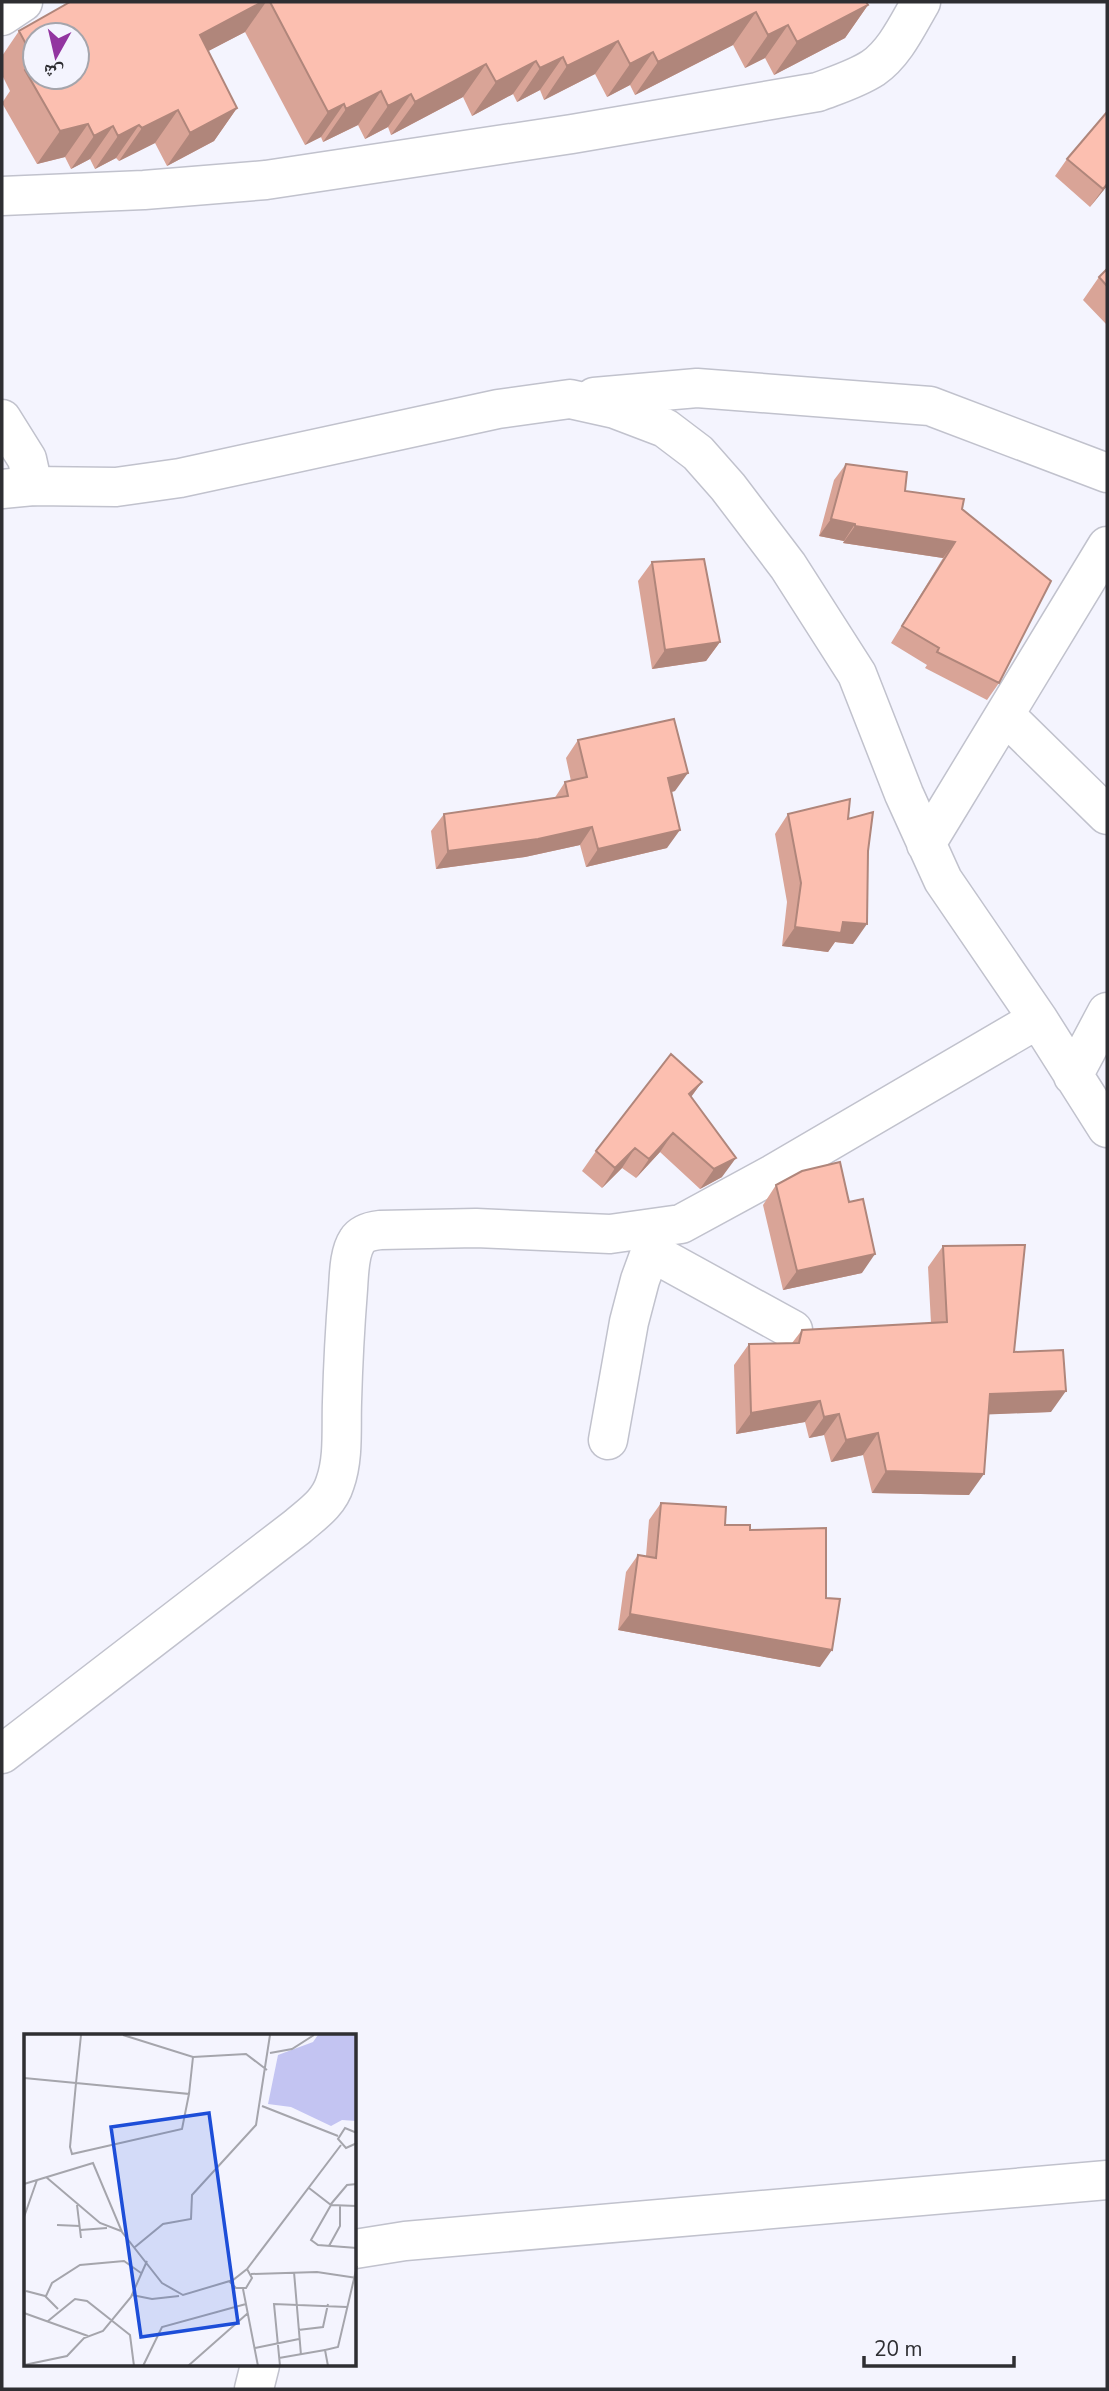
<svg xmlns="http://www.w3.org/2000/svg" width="1109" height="2391" viewBox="0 0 1109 2391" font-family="'Nunito Sans','Noto Naskh Arabic',sans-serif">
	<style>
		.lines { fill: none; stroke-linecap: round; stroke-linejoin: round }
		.minor-casing { stroke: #c1c2cd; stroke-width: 41 }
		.tertiary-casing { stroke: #c1c2cd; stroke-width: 41 }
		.minor { stroke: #fff; stroke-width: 38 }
		.tertiary { stroke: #fff; stroke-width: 38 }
		.wall { fill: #d9a497; fill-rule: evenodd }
		.shaded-wall { fill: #b0867b }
		.building { fill: #fcbfb0; stroke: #b0867b; stroke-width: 2 }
		.inset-road { fill: none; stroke: #a5a5ac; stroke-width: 2 }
		.view { fill: #1d4ed8; fill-opacity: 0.15; stroke: #1d4ed8; stroke-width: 3.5 }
		.inset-edge { fill: none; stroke: #2e2e32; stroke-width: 3.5 }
	</style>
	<rect width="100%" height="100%" fill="#f4f4fe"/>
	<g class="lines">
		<defs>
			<path id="minor" d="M2,16L23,2
				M2,196L144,190L266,180L572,134L818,92C836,85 856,79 873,68C895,53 908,24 921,2
				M594,397L697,388L930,406L1107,473
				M2,489L33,486L116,487L180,478L498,409L570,399L615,409L665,428L698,453L728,487L788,566L857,674L904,794L943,880L1038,1019L1107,1128
				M1005,715L1107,815
				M926,844L1107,546
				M1073,1076L1107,1012
				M651,1252L793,1330
				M608,1440L629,1322L640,1280L659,1228
				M2,1754L297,1527C312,1514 329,1503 335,1483C344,1458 341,1428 342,1402C343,1364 345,1327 348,1289C349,1275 349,1253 357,1241C362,1233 371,1231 380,1230L476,1228L610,1234L681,1224L773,1174L1038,1019
				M355,2249L405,2241L1107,2180
				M254,2389L260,2365"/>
			<path id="tertiary" d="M2,419L27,459L33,486"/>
		</defs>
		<use href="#minor" class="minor-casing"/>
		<use href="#tertiary" class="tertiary-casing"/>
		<use href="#minor" class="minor"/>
		<use href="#tertiary" class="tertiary"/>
	</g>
	<path class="wall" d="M70,2H866L868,5L845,38L774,75L765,58L745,68L733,45L635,95L630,85L607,97L595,74L544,100L540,90L517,102L513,94L472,116L463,97L391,135L388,127L365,139L358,125L323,142L321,137L305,145L245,32L208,51L237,108L214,141L167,166L155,143L119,161L116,158L95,169L90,159L71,169L65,157L37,164L2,103L10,91L2,75V56L19,31ZM35,35L77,77H35Z
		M1067,159L1107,186L1090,207L1055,176Z
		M1107,269V325L1083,300L1099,277Z
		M846,464L905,491L962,509L999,683L987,700L925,668L927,665L891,643L943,558L843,543L844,541L819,536L834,480Z
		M652,562L720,642L706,661L652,669L638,581Z
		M578,740L675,791L671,792L667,848L586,867L580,845L525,857L436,869L431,831L444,814L554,799L565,782L571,781L566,758Z
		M788,814L848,819L853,944L835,942L828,952L782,946L787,902L775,834Z
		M702,1082L691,1097L722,1177L700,1189L660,1152L636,1178L622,1168L602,1188L582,1171L596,1151Z
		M776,1185L849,1202L862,1273L783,1290L763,1205Z
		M943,1246L1014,1352L1051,1412L988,1414L969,1495L872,1493L863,1455L831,1462L824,1435L809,1438L805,1422L736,1434L734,1365L749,1344L792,1343L802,1330L931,1323L928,1267Z
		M661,1503L725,1525L750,1530L820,1667L618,1630L626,1572L638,1555L646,1556L649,1520Z"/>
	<path class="shaded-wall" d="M262,2H266L245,32L176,68L200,35Z
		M868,5L845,38L774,75L797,42Z
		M756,12L733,45L635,95L658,62Z
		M788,25L765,58L745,68L768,35Z
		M618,41L595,74L544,100L567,66Z
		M653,52L630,85L607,97L630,64Z
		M563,57L540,90L517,102L540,68Z
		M536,61L513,94L472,116L496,82Z
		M486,64L463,97L391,135L415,102Z
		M381,91L358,125L323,142L346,109Z
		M411,94L388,127L365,139L388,106Z
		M344,104L321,137L305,145L328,112Z
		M237,108L214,141L167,166L190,133Z
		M178,110L155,143L119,161L142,128Z
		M88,124L65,157L37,164L60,131Z
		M139,125L116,158L95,169L118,136Z
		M113,126L90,159L71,169L94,136Z
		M1107,184V186L1090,207L1103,189Z
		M831,519L855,524L844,541L819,536Z
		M855,526L955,542L943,558L843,543Z
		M720,642L706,661L652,669L665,650Z
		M688,773L675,791L655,796L668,778Z
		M592,827L580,845L525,857L436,869L448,851Z
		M680,830L667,848L586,867L598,849Z
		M843,922L867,924L853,944L835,942L828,952L782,946L795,927Z
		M702,1082L688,1101L689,1094Z
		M673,1133L660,1152L636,1178L649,1159Z
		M635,1148L622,1168L602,1188L615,1168Z
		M736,1158L722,1177L700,1189L714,1169Z
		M875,1254L862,1273L783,1290L797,1271Z
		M1066,1391L1051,1412L975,1415L990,1394Z
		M820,1401L805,1422L736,1434L751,1413Z
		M839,1414L824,1435L809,1438L824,1417Z
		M878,1433L863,1455L831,1462L846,1440Z
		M886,1471L984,1474L969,1495L872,1493Z
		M630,1614L832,1650L820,1667L618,1630Z"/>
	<path class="building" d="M70,2H262L200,35L237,108L190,133L178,110L142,128L139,125L118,136L113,126L94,136L88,124L60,131L25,70L35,64V77H77V35H35V61L19,31Z
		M270,2H866L868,5L797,42L788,25L768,35L756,12L658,62L653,52L630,64L618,41L567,66L563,57L540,68L536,61L496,82L486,64L415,102L411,94L388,106L381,91L346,109L344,104L328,112Z
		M1107,112V184L1103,189L1067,159Z
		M1107,269V286L1099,277Z
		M846,464L907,472L905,491L964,499L962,509L1051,581L999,683L937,652L939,648L902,626L955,542L855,526V524L831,519Z
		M704,559L720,642L665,650L652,562Z
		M674,719L688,773L668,778L680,830L598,849L592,827L538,839L448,851L444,814L568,796L565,782L587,777L578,740Z
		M850,799L848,819L873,812L868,851L867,924L843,922L841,933L795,927L801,883L788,814Z
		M671,1054L702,1082L689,1094L736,1158L714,1169L673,1133L649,1159L635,1148L615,1168L596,1151Z
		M840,1162L849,1202L863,1199L875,1254L797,1271L776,1185L802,1171Z
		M1025,1245L1014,1352L1063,1350L1066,1391L990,1394L984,1474L886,1471L878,1433L846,1440L839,1414L824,1417L820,1401L751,1413L749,1344L799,1343L802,1330L947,1322L943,1246Z
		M661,1503L726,1507L725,1525H750V1530L826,1528V1598L840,1599L832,1650L630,1614L638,1555L656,1558Z"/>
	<g transform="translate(24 2034)">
		<rect width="332" height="332" fill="#f4f4fe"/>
		<path d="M294,1H332V87L318,86L307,92L267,73L244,70L254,21L289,8Z" fill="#c3c4f2"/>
		<path class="inset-road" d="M99,1L169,23L222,20L243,36M246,19L268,15L290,1M0,44L52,49L165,60L158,95L48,120L46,113L52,49L57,1M165,60L169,23M238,72L314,102M333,99L321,94L314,105L322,114L333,109M22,143L76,189L97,197M0,150L69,129L98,198L138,249L159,261L209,246L223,235L317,111M285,154L307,171L333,172M307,170L323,151L333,150M53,171L57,204M307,171L287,206L294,211L333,214M0,183L13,146M33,191L56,192M56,196L83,194M305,212L316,192V172M111,213L139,190L167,185L168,161L232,91L246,1M270,238L277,321M0,240V262M227,240L293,238L333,244M205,247L212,254H222L228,244L223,235M219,255L234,332M2,257L21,262L34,275M108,261L128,265L155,262M22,262L28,249L56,231L100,227L117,239M0,279L64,302M24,287L51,265L63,267L106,301L110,332M274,296L299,293L304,270M231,314L275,305M255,324L301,316M0,331L43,322L60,304L79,297L107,263L123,227M119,332L138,293L222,270M164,332L224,279M256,332L250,270L323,273M304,332L301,316L314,313L333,232"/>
		<path class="view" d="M185,79L214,289L117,303L87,93Z"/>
		<rect width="332" height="332" class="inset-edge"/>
	</g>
	<rect width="1109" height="2391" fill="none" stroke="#2e2e32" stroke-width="7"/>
	<g transform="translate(56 56) rotate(188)"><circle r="33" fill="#f4f4fe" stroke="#a5a5ac" stroke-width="2"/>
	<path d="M0-5L12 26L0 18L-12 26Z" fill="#9235a0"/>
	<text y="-10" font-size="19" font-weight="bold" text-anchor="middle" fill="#2e2e32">ش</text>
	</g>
	<path d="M864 2356v10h150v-10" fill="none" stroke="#2e2e32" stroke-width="3.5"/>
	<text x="874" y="2356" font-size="21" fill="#2e2e32" stroke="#f4f4fe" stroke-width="5" paint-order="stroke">20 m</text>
</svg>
